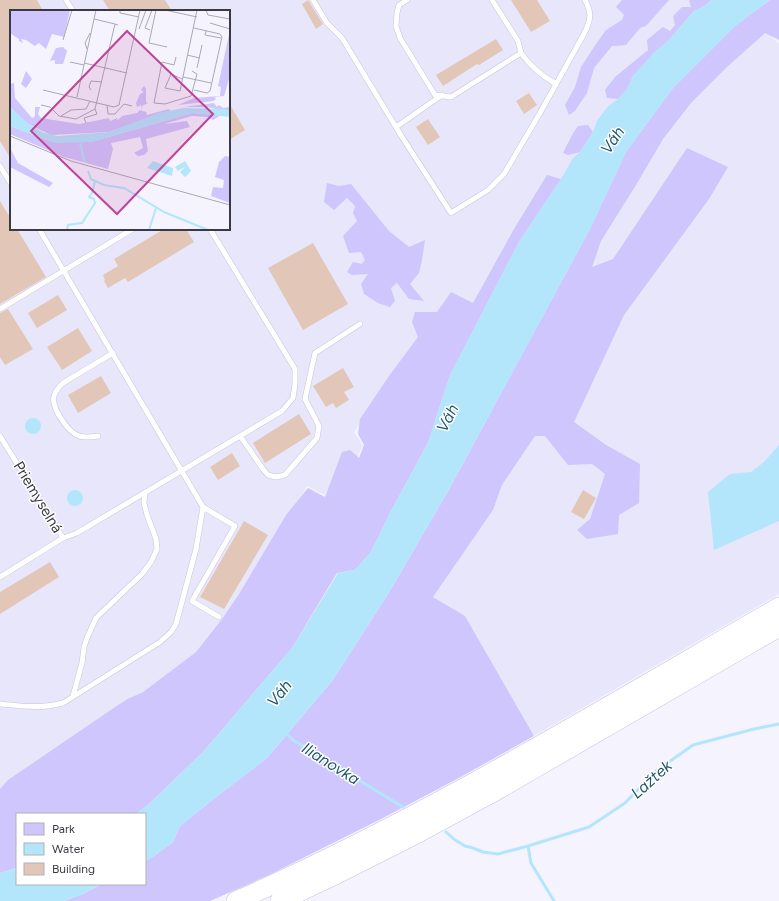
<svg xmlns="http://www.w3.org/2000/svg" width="779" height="901" viewBox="0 0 779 901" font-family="Figtree,sans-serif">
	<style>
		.built { fill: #e8e6fa; fill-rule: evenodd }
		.green { fill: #cec6fc }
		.water { fill: #b3e6fb }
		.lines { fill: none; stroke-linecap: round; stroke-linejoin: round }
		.stream { stroke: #b3e6fb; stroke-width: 3 }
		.building { fill: #e2c7b9 }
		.lane-casing { stroke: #c7c3dd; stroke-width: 6 }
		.highway-casing { stroke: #c7c3dd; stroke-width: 20 }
		.lane { stroke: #fff; stroke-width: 5 }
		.highway { stroke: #fff; stroke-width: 19 }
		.labels { text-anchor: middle; stroke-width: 3; stroke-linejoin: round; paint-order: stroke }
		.street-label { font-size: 15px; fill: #3b3a44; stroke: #fff }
		.water-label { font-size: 16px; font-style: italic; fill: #23576a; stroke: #fff }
		.inset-river { fill: none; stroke: #b3e6fb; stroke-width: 2 }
		.inset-road { fill: none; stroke: #aaa9b4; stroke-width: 1 }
		.view { fill: #bd4498; fill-opacity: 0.15; stroke: #bd4498; stroke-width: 2 }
		.inset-edge { fill: none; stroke: #3b3a44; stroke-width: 2 }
	</style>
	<rect width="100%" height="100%" fill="#f4f3fe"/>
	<path class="built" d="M0,0H737L779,44V594L534,736L465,616L433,597L493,510L502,485L535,436L395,371L354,432L363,446L355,461L346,456L325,495L307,486L290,517L286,515L239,594L222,619L196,652L143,692L126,699L0,802ZM11,11H229V229H11Z"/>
	<path class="green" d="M622,0H669L646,26L640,28L626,45L612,46L594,68L587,93L575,111L569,115L565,105L575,87L581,67L596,44L606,30L622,20L624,15L616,7Z
		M689,0H711L703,7L694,11L666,43L633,76L627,89L618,99L607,98L605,90L615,77L648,50L647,40L663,27L670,31L675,25L673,16L682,7H691Z
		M770,0H779V40L765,33L727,67L691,103L663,139L636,185L601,241L592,267L613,259L687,148L728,167L709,199L624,315L574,422L606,445L640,464L639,503L619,515L618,534L587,539L577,530L590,519L605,474L592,464L568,465L545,436H535L502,485L493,510L433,597L465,616L534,736L457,779L383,818L269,875L210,901H64L83,894L102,884H145V861L154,856L173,842L180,826L216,797L267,758L332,681L388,594L447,493L590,229L626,152L673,88L735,26Z
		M588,125L593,132L580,152L568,155L563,153L572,135L578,126Z
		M547,175L561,179L519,242L450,375L428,443L390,513L371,552L355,570L337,573L292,648L204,751L149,804L136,814H17V868L0,873V789L8,780L127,699L143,692L196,652L222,619L239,594L286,515L308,488L325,497L342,452L350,450L359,458L364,445L358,434L360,419L389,376L418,337L412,322L415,312H437L451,292L473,303L514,229Z
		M327,183L339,186L351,184L389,231L409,247L425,240L422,260L419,273L410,284L424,301L409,299L397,283L391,288L395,301L390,307L378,303L364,294L361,284L368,274L352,275L347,272L353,262L362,264L365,260L361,252L349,253L343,236L357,221L353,213L355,206L347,198L334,210L324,202Z"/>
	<path class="water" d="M711,0H770L735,26L673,88L626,152L590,229L447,493L388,594L332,681L267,758L216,797L180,826L173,842L154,856L145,861V814H136L149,804L204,751L292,648L338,573L355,570L371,552L390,513L428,443L450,375L519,242L561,179L573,158L580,152L593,132L597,121L608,106L618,99L627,89L633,76L654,52L665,43H666L694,11L703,7Z
		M25 426a8 8 0 1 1 16 0a8 8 0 1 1-16 0Z
		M779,445V521L714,550L708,492L730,474L751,472L764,462Z
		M67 498a8 8 0 1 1 16 0a8 8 0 1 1-16 0Z
		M17,868V884H102L83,894L64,901H0V873Z"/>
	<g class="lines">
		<path class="stream" d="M285,732L293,740L403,807
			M446,832L455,840L465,846L473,848L483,852L498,854L528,846L589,827L625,803L656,771L693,745L754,729L779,724
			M528,846L531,863L554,901"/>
	</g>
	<path class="building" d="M0,0H37L43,11H11V159L0,141Z
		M103,0H165L172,11H110Z
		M308,0L323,24L316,29L302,4Z
		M511,0H537L550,21L531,32Z
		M496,39L503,50L479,65L477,64L443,86L436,75Z
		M529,93L537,105L524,114L516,101Z
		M229,103L245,130L229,140Z
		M428,119L440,137L428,145L416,127Z
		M0,201L11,219V229H17L46,277L0,304Z
		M164,229H186L194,242L128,282L125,278L108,288L104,281L105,280L103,275L118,266L114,259Z
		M313,243L348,304L303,330L268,268Z
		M58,295L67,310L37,328L28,313Z
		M8,309L33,349L5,365L0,357V313Z
		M78,328L92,351L62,370L47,347Z
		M343,368L354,387L344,392L349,400L336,408L333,403L326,407L313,386Z
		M101,376L111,393L78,413L68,395Z
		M299,414L311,434L265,463L253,443Z
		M232,453L240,466L218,480L210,467Z
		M583,490L596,498L584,519L571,512Z
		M244,521L268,535L224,609L200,597Z
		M50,562L59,577L0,614V592Z"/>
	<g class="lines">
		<defs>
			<path id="lane" d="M66,0L73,11
				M313,0L327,23L342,38L402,137L451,213L488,190L504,174L540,113L585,32C591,19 592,13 585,0
				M407,0L399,5L397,13L396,26L400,38L435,95L451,97L521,53L518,41L492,0
				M521,53C531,67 542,76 556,84
				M396,127L442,95
				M0,166L11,184
				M0,309L133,229
				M0,436L63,538
				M98,436C92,437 86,438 79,436C68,432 51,408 54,396C55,391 59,387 63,383L113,353
				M240,436L263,469L268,475L276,477L285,475L317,438L319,426L305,399L315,353L360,324
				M203,507L235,526L192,601L219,617
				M0,577L63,538L77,533L282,411L293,398L295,384V369L210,229
				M73,696L82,663L84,647L87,638L96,618L142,574L151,562L157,549L156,539L147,515L144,503L145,493
				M0,704C21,706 42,709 63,703L160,642L171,632L176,624L196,549L203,507L39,229"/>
			<path id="highway" d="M236,901C425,818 601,710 779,607
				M280,901L333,876L420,832L492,793L779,627"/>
		</defs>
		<use href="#lane" class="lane-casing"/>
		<use href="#highway" class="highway-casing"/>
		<use href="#lane" class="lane"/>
		<use href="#highway" class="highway"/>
	</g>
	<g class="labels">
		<g class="street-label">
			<text transform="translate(38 497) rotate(59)" y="5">Priemyselná</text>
		</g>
		<g class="water-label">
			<text transform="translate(612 140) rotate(-56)" y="6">Váh</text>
			<text transform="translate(447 418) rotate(-63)" y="6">Váh</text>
			<text transform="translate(279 693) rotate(-52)" y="6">Váh</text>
			<text transform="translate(331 763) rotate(32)" y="6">Ilianovka</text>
			<text transform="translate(651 779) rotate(-42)" y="6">Lažtek</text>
		</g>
	</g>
	<g transform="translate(10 10)">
		<rect width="220" height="220" fill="#f4f3fe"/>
		<path d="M0,0H60L54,27L42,24L36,39L29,33L25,36L16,30L11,29L13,33L9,31V29L0,23ZM220,20V66L214,86L204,87L206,88L204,91L168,95L184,88L210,86L211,77L208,76ZM53,37L57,41L53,54H45V50L40,51L46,38ZM16,61L22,69L16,78L11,74ZM4,73L5,88L22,108L25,106V97H30L28,104L31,108L69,114L99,108L100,111L107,108L108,110L112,106L127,103L130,100L136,102L137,105L159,99L160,101L99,122L41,125L18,114L0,97V74ZM134,76L136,79V92L138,93L132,96V100L131,95L127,97L126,93L130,84L134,82L131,80ZM204,93L207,97L209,95L213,98L220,97V102L197,97H174ZM182,103L211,105L203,110L198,107L182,106L154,114L177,111L180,117L136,129L138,141L134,145L128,146L124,143L133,138L130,127L101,133L103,139L98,159L54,147L0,124V116L43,132H81ZM0,138L8,153L43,173L39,177L0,157ZM215,146L220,147V193L201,186L203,177L213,178L214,170L205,167L209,152Z" fill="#cec6fc"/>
		<path d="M0,97L18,114L34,123L48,126L99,122L149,103L173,98L216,99L220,102V107L182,103L81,132L46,133L0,116ZM143,151L163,158L162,166L137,158ZM175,151L181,161L175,167L170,162L176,156L168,161L165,157Z" fill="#b3e6fb"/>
		<path class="inset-river" d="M70,133L75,153M78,161L81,169L94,175L114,178L154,202L198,220M57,220L58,215L72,213L85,193L84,189L79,187L82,183L85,171M139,220L146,198"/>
		<path class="inset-road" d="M110,0V3L129,7M146,0L139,33L157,37M155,0L187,7M196,0L198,5L220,9M84,9L105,14M200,13L220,19M129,19L136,0M140,20L135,18L142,0M196,21L195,25L211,28M53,30L62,0M77,39L75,33L80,23M177,45L190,48M166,47L164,55L152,52L144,93L155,94L181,86L187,64L182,61M60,52L74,55M74,53L117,63M187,58L192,35M173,67L201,73M172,69L161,64L155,78L170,81L187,0M33,80L104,97L109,95L130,0M81,80L79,77L81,71L92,72M184,80L197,83L200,81L212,27L210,24L184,18M67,87L86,0M31,95L40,97L49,106L66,109L85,99L105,14L108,15M97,95L98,104H105L114,94L122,96M51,106L61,100L76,99L80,91M76,113L74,108L87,104L85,99M0,126L61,151L220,195"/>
		<path class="view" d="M117,21L203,104L107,204L21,121Z"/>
		<rect width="220" height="220" class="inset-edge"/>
	</g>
	<rect x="16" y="813" width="130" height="72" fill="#ffffff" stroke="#b1b0b4"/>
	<rect x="24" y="823" width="20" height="12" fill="#cec6fc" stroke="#b1b0b4"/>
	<text x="52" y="833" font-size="12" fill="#3b3a44">Park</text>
	<rect x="24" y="843" width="20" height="12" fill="#b3e6fb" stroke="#b1b0b4"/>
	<text x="52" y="853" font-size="12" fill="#3b3a44">Water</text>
	<rect x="24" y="863" width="20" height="12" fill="#e2c7b9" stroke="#b1b0b4"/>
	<text x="52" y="873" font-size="12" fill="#3b3a44">Building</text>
</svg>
